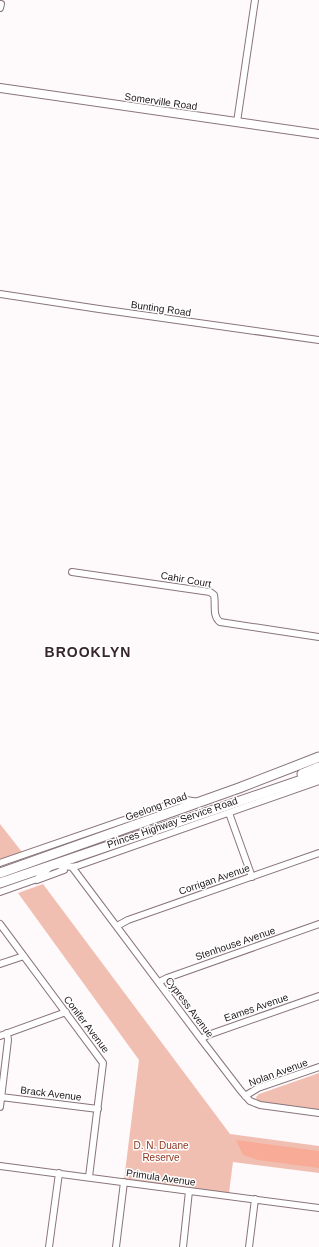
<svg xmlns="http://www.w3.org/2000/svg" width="319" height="1247" viewBox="0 0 319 1247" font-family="Helvetica,sans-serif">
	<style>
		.green { fill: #f1bfb1 }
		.forest { fill: #f8ab96 }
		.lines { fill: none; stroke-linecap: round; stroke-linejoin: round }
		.minor-casing { stroke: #89757b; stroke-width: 8 }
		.major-casing { stroke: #89757b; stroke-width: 10 }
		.highway-casing { stroke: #89757b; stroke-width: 11 }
		.minor { stroke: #fff; stroke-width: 6 }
		.major { stroke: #fff; stroke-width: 8 }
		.highway { stroke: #fff; stroke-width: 9 }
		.labels { text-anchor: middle; stroke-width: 3; stroke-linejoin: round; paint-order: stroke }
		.street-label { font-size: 10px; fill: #1d1618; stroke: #fff }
		.park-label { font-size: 10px; fill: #8e351d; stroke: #fff }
		.district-label { font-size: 14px; font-weight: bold; letter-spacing: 1px; fill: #37262c; stroke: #fff }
	</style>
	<rect width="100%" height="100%" fill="#fef9fb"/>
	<path class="green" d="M0,824L22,852L0,859Z
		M43,884L230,1134L319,1146V1173L233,1162L229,1193L124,1180L139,1060L18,893Z
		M319,1073V1110L257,1101L256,1097L259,1094Z"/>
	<path class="forest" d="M236,1140L319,1151V1168L258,1160L243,1155Z"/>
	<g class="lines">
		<defs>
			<path id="minor" d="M0,8L1,4
				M237,122L255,0
				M0,294L99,309L319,340
				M72,572L210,592L214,595C216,604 212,616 220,622L319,637
				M229,813L252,877
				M0,863L179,801L186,800L199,802
				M57,865L72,867L77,866L319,781
				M72,867L201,1039L241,1091L250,1101L260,1105L319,1113
				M37,880L64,870
				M0,892L37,879L49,868
				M0,924L103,1063L89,1177
				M117,926L128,920L319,853
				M0,964L24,956
				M159,982L167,978L319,924
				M0,1036L66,1012
				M201,1039L208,1035L319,996
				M245,1096L258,1088L319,1067
				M1,1097L98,1109
				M0,1107L8,1040L7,1033
				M0,1166L319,1208
				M49,1247L59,1173
				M116,1247L124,1182
				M183,1247L189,1191
				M249,1247L255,1199"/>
			<path id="major" d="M0,88L319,134"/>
			<path id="highway" d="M302,774L319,767
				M0,873L239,788L319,757
				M0,883L319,774"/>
		</defs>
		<use href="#minor" class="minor-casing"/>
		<use href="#major" class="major-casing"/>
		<use href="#highway" class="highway-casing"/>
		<use href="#minor" class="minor"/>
		<use href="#major" class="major"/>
		<use href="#highway" class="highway"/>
	</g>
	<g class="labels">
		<g class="street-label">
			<text transform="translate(161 101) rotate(8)" y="4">Somerville Road</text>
			<text transform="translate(161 308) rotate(8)" y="4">Bunting Road</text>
			<text transform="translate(186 579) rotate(10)" y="4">Cahir Court</text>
			<text transform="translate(156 806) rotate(-20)" y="4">Geelong Road</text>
			<text transform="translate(172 822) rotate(-19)" y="4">Princes Highway Service Road</text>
			<text transform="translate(214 879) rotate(-19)" y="4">Corrigan Avenue</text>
			<text transform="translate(235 943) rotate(-19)" y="4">Stenhouse Avenue</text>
			<text transform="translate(190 1007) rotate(53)" y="4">Cypress Avenue</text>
			<text transform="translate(256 1007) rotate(-19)" y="4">Eames Avenue</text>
			<text transform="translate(87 1024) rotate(53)" y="4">Conifer Avenue</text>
			<text transform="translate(278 1072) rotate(-20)" y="4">Nolan Avenue</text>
			<text transform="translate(51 1093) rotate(7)" y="4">Brack Avenue</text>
			<text transform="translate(161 1177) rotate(8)" y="4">Primula Avenue</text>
		</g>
		<g class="park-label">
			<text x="161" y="1149">D. N. Duane<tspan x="161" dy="12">Reserve</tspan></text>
		</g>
		<g class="district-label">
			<text x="88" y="657">BROOKLYN</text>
		</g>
	</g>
</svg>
